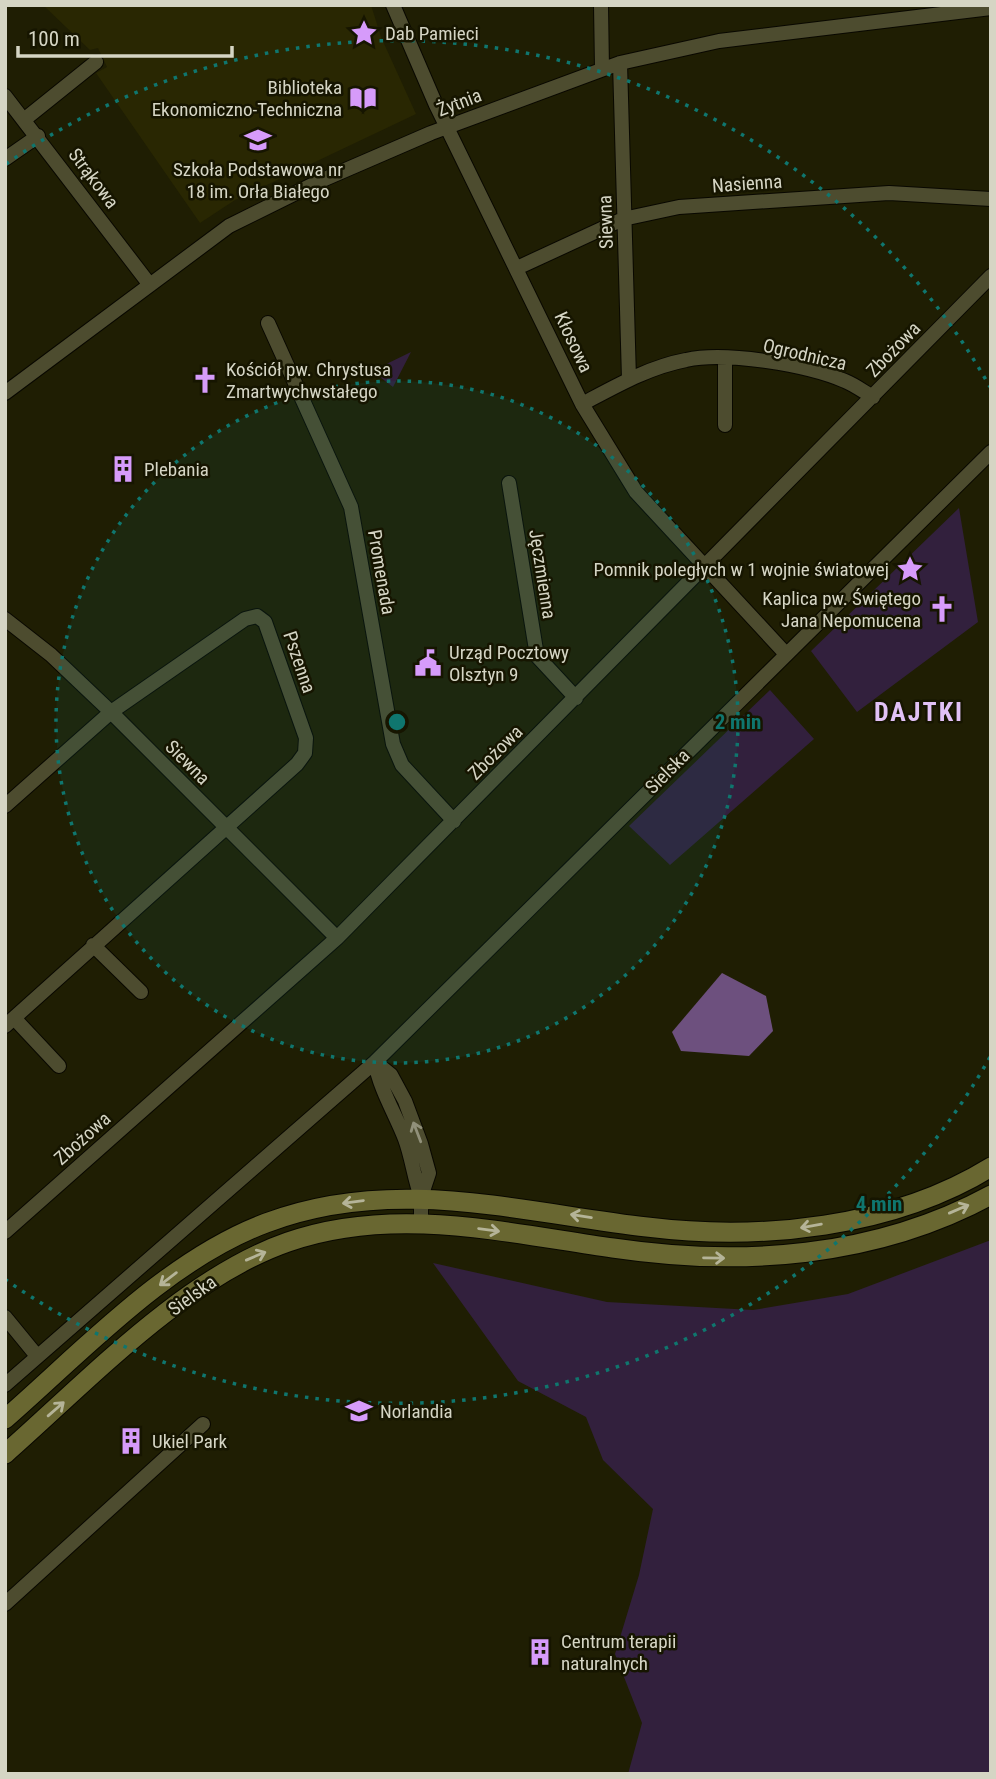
<svg xmlns="http://www.w3.org/2000/svg" width="996" height="1779" viewBox="0 0 996 1779" font-family="'Roboto Condensed',sans-serif">
	<style>
		.built { fill: #292702 }
		.green { fill: #32203d }
		.water { fill: #6d507e }
		.lines { fill: none; stroke-linecap: round; stroke-linejoin: round }
		.minor-casing { stroke: #090800; stroke-width: 16 }
		.secondary-casing { stroke: #090800; stroke-width: 21 }
		.minor { stroke: #4d4c2f; stroke-width: 14 }
		.secondary { stroke: #696731; stroke-width: 19 }
		.oneway { stroke: #91907a }
		.oneway2 { stroke: #b5b498 }
		.ring { fill: none; stroke: #0f766e; stroke-width: 3.5; stroke-dasharray: 3.5 7 }
		.labels { text-anchor: middle; stroke-width: 5; stroke-linejoin: round; paint-order: stroke }
		.poi-label { font-size: 19px; fill: #d5d5c4; stroke: #161500; text-anchor: start }
		.street-label { font-size: 19px; fill: #d5d5c4; stroke: #161500 }
		.district-label { font-size: 26px; font-weight: bold; letter-spacing: 2px; fill: #e1c1f6; stroke: #161500 }
		.centre { fill: #0f766e; stroke: #161500; stroke-width: 3.5 }
		.ring-label { font-size: 21px; text-anchor: middle; font-weight: bold; fill: #0f766e; stroke: #161500; stroke-width: 5; stroke-linejoin: round; paint-order: stroke }
	</style>
	<rect width="100%" height="100%" fill="#1f1e03"/>
	<path class="built" d="M43,5H371L381,37L416,114L235,200L200,223L96,73L107,67L98,48L90,50Z"/>
	<path class="green" d="M411,352L393,387L372,371Z
		M959,508L978,622L857,712L811,651Z
		M770,690L814,739L670,865L629,826Z
		M991,1240V1774H628L642,1723L615,1654L639,1575L653,1509L603,1460L586,1417L518,1381L433,1263L607,1302L753,1310L848,1294Z"/>
	<path class="water" d="M722,973L766,996L773,1031L749,1056L681,1051L672,1032Z"/>
	<g class="lines">
		<defs>
			<path id="minor" d="M393,5L436,105L582,404L636,492L785,653
				M601,5L602,69
				M620,63L629,379
				M5,96L150,285
				M25,119L96,62
				M5,159L38,136
				M517,268L623,219L679,207L889,193L991,199
				M268,323L351,507L393,744L402,765L454,821
				M5,393L229,226L320,181L431,133L620,63L719,41L991,8
				M582,404C616,386 649,367 686,360C726,351 808,365 845,381C855,385 864,392 873,397
				M725,425V358
				M509,483L537,656L576,698
				M5,619L51,655L111,712L337,938
				M5,806L111,712L245,619L257,616L265,622L306,738L305,753L297,764L5,1026
				M93,945L141,992
				M14,1018L59,1066
				M375,1062L391,1075L405,1101L421,1144L429,1173L421,1197V1223
				M375,1062C380,1090 395,1113 405,1139C412,1158 414,1178 421,1197
				M5,1232L337,938L991,276
				M5,1317L37,1356
				M5,1385L375,1062L991,452
				M5,1604L203,1424"/>
			<path id="secondary" d="M5,1419C83,1351 167,1260 266,1223C393,1175 519,1212 647,1227C761,1241 892,1228 991,1167
				M5,1454C88,1381 184,1278 288,1242C394,1205 506,1233 613,1248C741,1267 875,1258 991,1195"/>
		</defs>
		<use href="#minor" class="minor-casing"/>
		<use href="#secondary" class="secondary-casing"/>
		<use href="#minor" class="minor"/>
		<use href="#secondary" class="secondary"/>
	</g>
	<defs><path id="oneway-shaft" d="M-6 0H5M1.5-3L5.5 0L1.5 3" fill="none" stroke-width="1.6" stroke-linecap="round" stroke-linejoin="round" transform="scale(1.75)"/></defs>
	<use class="oneway" href="#oneway-shaft" transform="translate(417 1132) rotate(-111)"/>
	<g class="oneway2">
		<use href="#oneway-shaft" transform="translate(353 1202) rotate(172)"/>
		<use href="#oneway-shaft" transform="translate(959 1209) rotate(-23)"/>
		<use href="#oneway-shaft" transform="translate(581 1216) rotate(-171)"/>
		<use href="#oneway-shaft" transform="translate(811 1226) rotate(170)"/>
		<use href="#oneway-shaft" transform="translate(489 1230) rotate(8)"/>
		<use href="#oneway-shaft" transform="translate(256 1256) rotate(-23)"/>
		<use href="#oneway-shaft" transform="translate(714 1258) rotate(1)"/>
		<use href="#oneway-shaft" transform="translate(168 1279) rotate(143)"/>
		<use href="#oneway-shaft" transform="translate(56 1409) rotate(-41)"/>
	</g>
	<circle cx="397" cy="722" r="341" fill="#0f766e" fill-opacity=".12"/>
	<g class="ring">
		<circle cx="397" cy="722" r="341"/>
		<path d="M990 1057A681 681 0 0 1 6 1280M6 164A681 681 0 0 1 990 387"/>
	</g>
	<defs>
		<symbol id="sight-bare" viewBox="-9 -9 18 18"><path d="M0-6L1.8-2.2L6-1.7L2.9 1.2L3.7 5.4L0 3.3L-3.7 5.4L-2.9 1.2L-6-1.7L-1.8-2.2Z" fill="#d69bfa" stroke="#161500" stroke-width="2.5" paint-order="stroke"/></symbol>
		<symbol id="library-bare" viewBox="-9 -9 18 18"><path d="M-6-4Q-3-5.5-.7-3.5V5Q-3 3-6 4ZM6-4Q3-5.5 .7-3.5V5Q3 3 6 4Z" fill="#d69bfa" stroke="#161500" stroke-width="2.5" paint-order="stroke"/></symbol>
		<symbol id="school-bare" viewBox="-9 -9 18 18"><path d="M0-5L7-2L0 1L-7-2ZM-4 1L0 2.5L4 1V4Q0 6-4 4Z" fill="#d69bfa" stroke="#161500" stroke-width="2.5" paint-order="stroke"/></symbol>
		<symbol id="church-bare" viewBox="-9 -9 18 18"><path d="M-1.2-6h2.4v3.5h3.3v2.4h-3.3V6h-2.4V-.1h-3.3v-2.4h3.3Z" fill="#d69bfa" stroke="#161500" stroke-width="2.5" paint-order="stroke"/></symbol>
		<symbol id="building-bare" viewBox="-9 -9 18 18"><path d="M-4-6H4V6H1V3H-1V6H-4ZM-2.5-4.3h1.7v1.8h-1.7ZM.8-4.3h1.7v1.8H.8ZM-2.5-1h1.7V.8h-1.7ZM.8-1h1.7V.8H.8Z" fill="#d69bfa" stroke="#161500" stroke-width="2.5" paint-order="stroke"/></symbol>
		<symbol id="civic-bare" viewBox="-9 -9 18 18"><path d="M-.6-6.5H3V-4.5H.6V-3L4-1V1h2V6H-6V1h2V-1L-.6-3ZM-1.2 2.5V6h2.4V2.5Z" fill="#d69bfa" stroke="#161500" stroke-width="2.5" paint-order="stroke"/></symbol>
	</defs>
	<g fill-rule="evenodd">
		<use href="#sight-bare" x="345" y="14" width="38" height="38"/>
		<use href="#library-bare" x="344" y="79" width="38" height="38"/>
		<use href="#school-bare" x="239" y="121" width="38" height="38"/>
		<use href="#church-bare" x="186" y="361" width="38" height="38"/>
		<use href="#building-bare" x="104" y="450" width="38" height="38"/>
		<use href="#sight-bare" x="891" y="550" width="38" height="38"/>
		<use href="#church-bare" x="923" y="590" width="38" height="38"/>
		<use href="#civic-bare" x="409" y="644" width="38" height="38"/>
		<use href="#school-bare" x="340" y="1392" width="38" height="38"/>
		<use href="#building-bare" x="112" y="1422" width="38" height="38"/>
		<use href="#building-bare" x="521" y="1633" width="38" height="38"/>
	</g>
	<g class="labels">
		<g class="poi-label">
			<text x="385" y="40">Dab Pamieci</text>
			<text x="342" y="94" text-anchor="end">Biblioteka<tspan x="342" dy="22">Ekonomiczno-Techniczna</tspan></text>
			<text x="258" y="176" text-anchor="middle">Szkoła Podstawowa nr<tspan x="258" dy="22">18 im. Orła Białego</tspan></text>
			<text x="226" y="376">Kościół pw. Chrystusa<tspan x="226" dy="22">Zmartwychwstałego</tspan></text>
			<text x="144" y="476">Plebania</text>
			<text x="889" y="576" text-anchor="end">Pomnik poległych w 1 wojnie światowej</text>
			<text x="921" y="605" text-anchor="end">Kaplica pw. Świętego<tspan x="921" dy="22">Jana Nepomucena</tspan></text>
			<text x="449" y="659">Urząd Pocztowy<tspan x="449" dy="22">Olsztyn 9</tspan></text>
			<text x="380" y="1418">Norlandia</text>
			<text x="152" y="1448">Ukiel Park</text>
			<text x="561" y="1648">Centrum terapii<tspan x="561" dy="22">naturalnych</tspan></text>
		</g>
		<g class="street-label">
			<text transform="translate(459 102) rotate(-21)" y="7">Żytnia</text>
			<text transform="translate(94 178) rotate(53)" y="7">Strąkowa</text>
			<text transform="translate(747 183) rotate(-4)" y="7">Nasienna</text>
			<text transform="translate(605 222) rotate(-92)" y="7">Siewna</text>
			<text transform="translate(574 342) rotate(65)" y="7">Kłosowa</text>
			<text transform="translate(893 349) rotate(-46)" y="7">Zbożowa</text>
			<text transform="translate(805 354) rotate(13)" y="7">Ogrodnicza</text>
			<text transform="translate(382 572) rotate(80)" y="7">Promenada</text>
			<text transform="translate(543 574) rotate(81)" y="7">Jęczmienna</text>
			<text transform="translate(300 662) rotate(71)" y="7">Pszenna</text>
			<text transform="translate(495 752) rotate(-45)" y="7">Zbożowa</text>
			<text transform="translate(188 762) rotate(45)" y="7">Siewna</text>
			<text transform="translate(667 771) rotate(-45)" y="7">Sielska</text>
			<text transform="translate(82 1138) rotate(-42)" y="7">Zbożowa</text>
			<text transform="translate(192 1295) rotate(-36)" y="7">Sielska</text>
		</g>
		<g class="district-label">
			<text x="919" y="721">DAJTKI</text>
		</g>
	</g>
	<circle cx="397" cy="722" r="10" class="centre"/>
	<g class="ring-label">
		<text x="738" y="729">2 min</text>
		<text x="879" y="1211">4 min</text>
	</g>
	<rect width="996" height="1779" fill="none" stroke="#d5d5c4" stroke-width="14"/>
	<path d="M18 46v10h214v-10" fill="none" stroke="#d5d5c4" stroke-width="3.5"/>
	<text x="28" y="46" font-size="21" fill="#d5d5c4" stroke="#161500" stroke-width="5" paint-order="stroke">100 m</text>
</svg>
